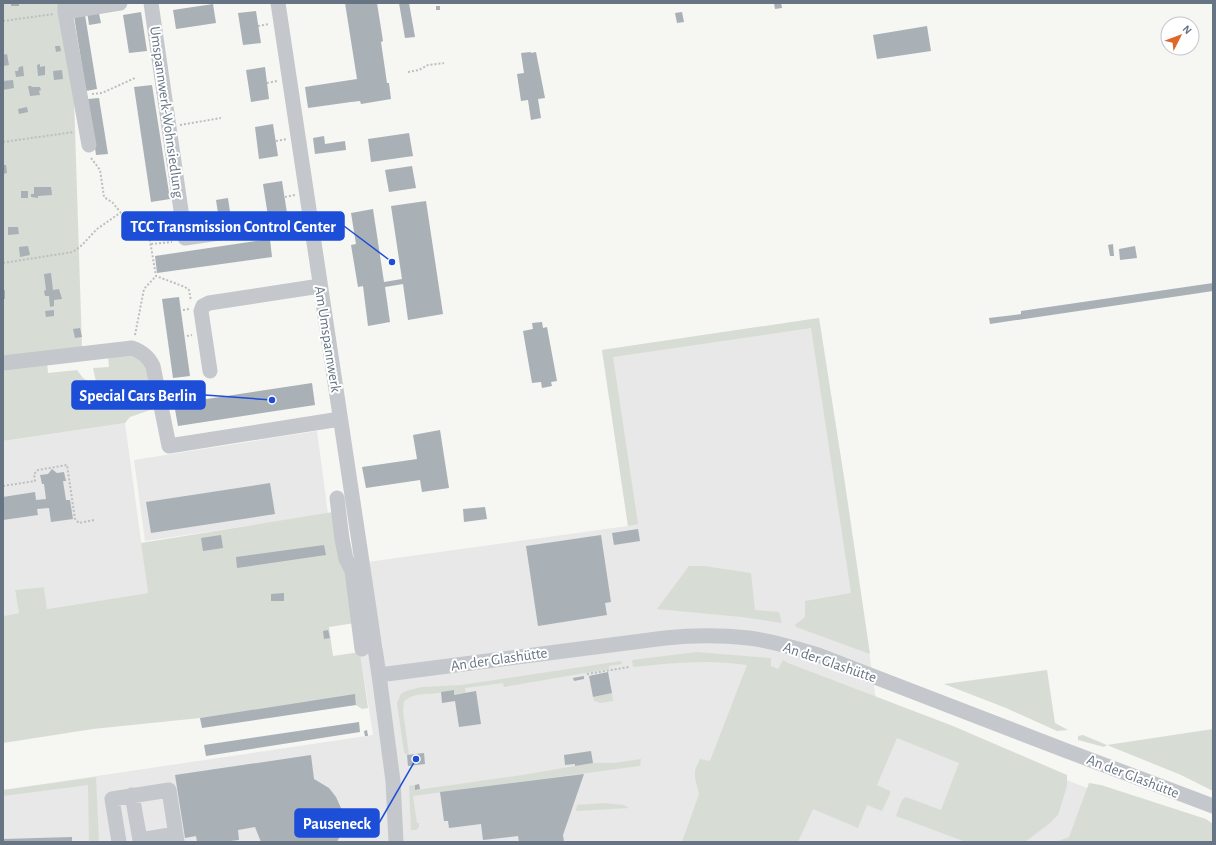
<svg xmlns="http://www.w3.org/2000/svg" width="1216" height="845" viewBox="0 0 1216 845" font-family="'Alegreya Sans',sans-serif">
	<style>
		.built { fill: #e7e8e7 }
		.green { fill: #d7ddd4 }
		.building { fill: #a9b0b6 }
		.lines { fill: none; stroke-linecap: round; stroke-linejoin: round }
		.path { stroke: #bcbec0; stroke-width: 2; stroke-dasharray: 2 2; stroke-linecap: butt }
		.minor { stroke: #c4c7cb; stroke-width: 15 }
		.labels { text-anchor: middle; stroke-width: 4; stroke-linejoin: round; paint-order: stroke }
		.street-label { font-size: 15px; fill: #667484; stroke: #fff }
		.leader { fill: none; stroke: #1d4ed8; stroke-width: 1.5 }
		.callout-dot { fill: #1d4ed8; stroke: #fff; stroke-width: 1.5 }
		.callout { fill: #1d4ed8; stroke: #1d4ed8; stroke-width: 1.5 }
		.callout-label { font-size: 16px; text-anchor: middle; font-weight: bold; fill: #fff }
	</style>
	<rect width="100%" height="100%" fill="#f6f6f3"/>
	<path class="built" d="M819,318L845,484L877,707L1139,808L1126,842H3V790L373,735L360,652L383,648L368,562L628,526L602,350Z
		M125,423L148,593L47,609L44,587L15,590L19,613L3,616V441Z
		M317,431L328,514L145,541L134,460Z"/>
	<path class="green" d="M3,3H71L82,348L3,362Z
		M819,318L845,484L870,654L796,627L795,625L805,617V601L851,593L811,328L613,357L638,524L628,526L602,350Z
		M127,350L148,363L156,408L130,417L125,423L3,441V368L47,362L48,373L77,370L83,378L91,383L96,382L93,368L109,367L108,356Z
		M333,512L355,623L329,627L333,656L360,652L368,708L362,709L356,705L355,695L200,718L93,729L3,743V616L19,613L15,590L44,587L47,609L148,593L141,543Z
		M689,566H704L751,573L755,610L779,612L782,623L742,617L657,609Z
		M696,652L771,658V666L778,669L783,660L788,663L953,726L1067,775V786L1058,815L1050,823L1025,842H966L896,816L902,800L906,797L941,810L959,763L897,738L877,785L890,791V794L882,811L867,805L858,828L813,809L798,842H682L699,794L695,778V770L700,759L710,761L747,665C709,659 671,663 633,667L632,660Z
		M621,661L622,664L609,666V669L504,687L503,683L465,688L466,693L454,695V690C448,691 443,692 438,693C426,695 415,692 404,701L403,711L409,755L405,754L404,752L397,703L401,694L406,691L421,687L461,685Z
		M1047,670L1055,723L1068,730L1057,731L1006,708L944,684Z
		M612,693L613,701L601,703L594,701L593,697Z
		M1213,729V791L1181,775L1107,745L1104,747L1078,740V736L1083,735L1107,745Z
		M641,759L640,766L413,796L417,823H419V827L416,830H411L409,786L415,785L416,790L516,776L593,763H614Z
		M96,777L99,842H89L88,785L3,796V790Z
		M1089,783L1101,785L1206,819L1213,824V842H1055L1069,837Z
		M603,803L624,805L629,808L576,811L577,805Z"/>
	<path class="building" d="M11,3H19V6H11Z
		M345,3H377L383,41L381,42L387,83H389L391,99L361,104L360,101L351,102L308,108L305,87L357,79Z
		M399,3H409L415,37L405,38Z
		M774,3H781L782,8L775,9Z
		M213,4L216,23L176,29L173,10Z
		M436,6H440V10H436Z
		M98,9L101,23L89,25L87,11Z
		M256,11L261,43L243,45L238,13Z
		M141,12L147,51L129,53L123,15Z
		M682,12L684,22L677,23L675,13Z
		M85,15L97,89L86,91L74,16Z
		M927,26L931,51L877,59L873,35Z
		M55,46H60L61,51L56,52Z
		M531,52V53L536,52L545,98L538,99L541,118L531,120L528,100L521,101L517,74L524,73L521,53Z
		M7,54L9,65L3,66V55Z
		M40,64V67L45,66V75L38,76L37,65Z
		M23,66L24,76L16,77L15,71H18L19,67Z
		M265,67L269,99L251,102L246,70Z
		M62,70L63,79L54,80L53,71Z
		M13,80L14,88L3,90V81Z
		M152,85L170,199L151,202L134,87Z
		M28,86H31L32,87H40L41,90L39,91L40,95L30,96Z
		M99,98L108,154L96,155L88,99Z
		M27,107L28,112L19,114L18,109Z
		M273,124L278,156L259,159L255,127Z
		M409,133L413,156L371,162L368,139Z
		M324,136L325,144L345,141L346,150L315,154L313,138Z
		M3,165H6L7,173L3,174Z
		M412,166L416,188L389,192L385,170Z
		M282,181L287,213L268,216L263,184Z
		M34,187H51L52,195L38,196V198L31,197V194H34Z
		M21,191H28V198H21Z
		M228,198L230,212L218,213L216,200Z
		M426,201L443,314L408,320L403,284L385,287L390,322L368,326L363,286L358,287L351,245L356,244L351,213L373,209L384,282L402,279L391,206Z
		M8,227H18L19,234L8,235Z
		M270,239L272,257L157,273L155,256Z
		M1113,244L1114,256H1110L1108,245Z
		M28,246L30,255L20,257L19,247Z
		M1135,246L1137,258L1120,260L1119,249Z
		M51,273L53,290L59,289L62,299L54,300V306L50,307L49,296H45L44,291L46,290L44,274Z
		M1213,283V291L990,324L989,318L1021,314V311Z
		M3,290H5V299H3Z
		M179,297L190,376L173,378L162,299Z
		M54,310V316L46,317L45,311Z
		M542,322L543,328L547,327L557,381L551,382L552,386L542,388L541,382L532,383L523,331L533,329L532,323Z
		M80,328L82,337L75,338L73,329Z
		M312,383L315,405L178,426L174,404Z
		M440,430L449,488L422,492L420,480L366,488L362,467L417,459L413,435Z
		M52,469L57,473L64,472L66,481H63L66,500H70L73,519L51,522L49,508L37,509L38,515L3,520V497L35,492L36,500L46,499L44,484H42L40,475L48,474Z
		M270,483L275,514L151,533L146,502Z
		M485,507L487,519L464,522L463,509Z
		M638,529L640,541L614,545L612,533Z
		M221,535L223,548L203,551L201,538Z
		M601,535L611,602L605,603L607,615L538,626L526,546Z
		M324,545L326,555L237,568L236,557Z
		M284,593V601H271V594Z
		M328,630L330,638L324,639L323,631Z
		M608,672L612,693L593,697L589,676Z
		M584,676V679L574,681L573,678Z
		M454,690V695L476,691L481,724L459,727L455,701L442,703L441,692Z
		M355,694L356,705L202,728L200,718Z
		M359,722L360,732L206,756L204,745Z
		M367,730L368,736H365L364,731Z
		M591,751L593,763L575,766V764L565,765L564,755Z
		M424,753L425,764L408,766L407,755Z
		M311,755L314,779L329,788L336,797L341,808L343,824L340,836L337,842H261L255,827L238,830L239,840L223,842H197L196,836L185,838L175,775Z
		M584,774L563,835L564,842H519L518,836L483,840L481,824L449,828L448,821H444L440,792Z
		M419,784L420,789L415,790V785Z
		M72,837V842H3V839Z"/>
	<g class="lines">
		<path class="path" d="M3,21L54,14
			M258,26L269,24
			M408,72L419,70L428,65L444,63
			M267,83L277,81
			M92,94L102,93L135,78
			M180,125L221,118
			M276,141L287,139
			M3,142L74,132
			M91,158L100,170L104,197L113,203L121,213L148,229L156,276L185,287L189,290L191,301
			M285,197L295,195
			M151,244L172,242
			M3,263L73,252L82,245L97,229L120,213
			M183,310L189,309
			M135,335L144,289L156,276
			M187,336L192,335
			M3,486L35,481L34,474L38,470L67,465L75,519L79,523L94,520
			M587,674L629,667"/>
		<path class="minor" d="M65,3V12L89,145
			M151,3L185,238L310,220
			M278,3L379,675L393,781L396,842
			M65,12L120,3
			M3,363L132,348C142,352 148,356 153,366L169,446L340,419
			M210,371L201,311L203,306L209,303L320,286
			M337,498L342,539L346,559L352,571L362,649
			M379,675L665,638C693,635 721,635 749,638C773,641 795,648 818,655L1067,751L1213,806
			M132,795L140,840L176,834
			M119,842L112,799L169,790L177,842"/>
	</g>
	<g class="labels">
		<g class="street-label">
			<text transform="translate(167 112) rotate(82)" y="5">Umspannwerk-Wohnsiedlung</text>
			<text transform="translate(328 339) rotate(81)" y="5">Am Umspannwerk</text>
			<text transform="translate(499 659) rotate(-8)" y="5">An der Glashütte</text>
			<text transform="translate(830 662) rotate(19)" y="5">An der Glashütte</text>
			<text transform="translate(1133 776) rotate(21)" y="5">An der Glashütte</text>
		</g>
	</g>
	<path class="leader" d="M392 262L344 226M272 400L205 395M416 759L379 823"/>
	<g class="callout-dot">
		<circle cx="392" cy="262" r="4"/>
		<circle cx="272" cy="400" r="4"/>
		<circle cx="416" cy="759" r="4"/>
	</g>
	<g class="callout">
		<rect x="122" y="212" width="222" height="28" rx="4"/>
		<rect x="72" y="381" width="133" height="28" rx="4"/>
		<rect x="295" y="809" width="84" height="28" rx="4"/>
	</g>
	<g class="callout-label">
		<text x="233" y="232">TCC Transmission Control Center</text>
		<text x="138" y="401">Special Cars Berlin</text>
		<text x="337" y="829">Pauseneck</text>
	</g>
	<rect width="1216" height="845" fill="none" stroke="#667484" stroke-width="8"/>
	<g transform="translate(1180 36) rotate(48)"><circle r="19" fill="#ffffff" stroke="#c2c7ce"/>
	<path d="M0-3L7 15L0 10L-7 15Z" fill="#de672b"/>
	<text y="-6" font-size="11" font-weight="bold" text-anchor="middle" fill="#667484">N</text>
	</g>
</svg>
